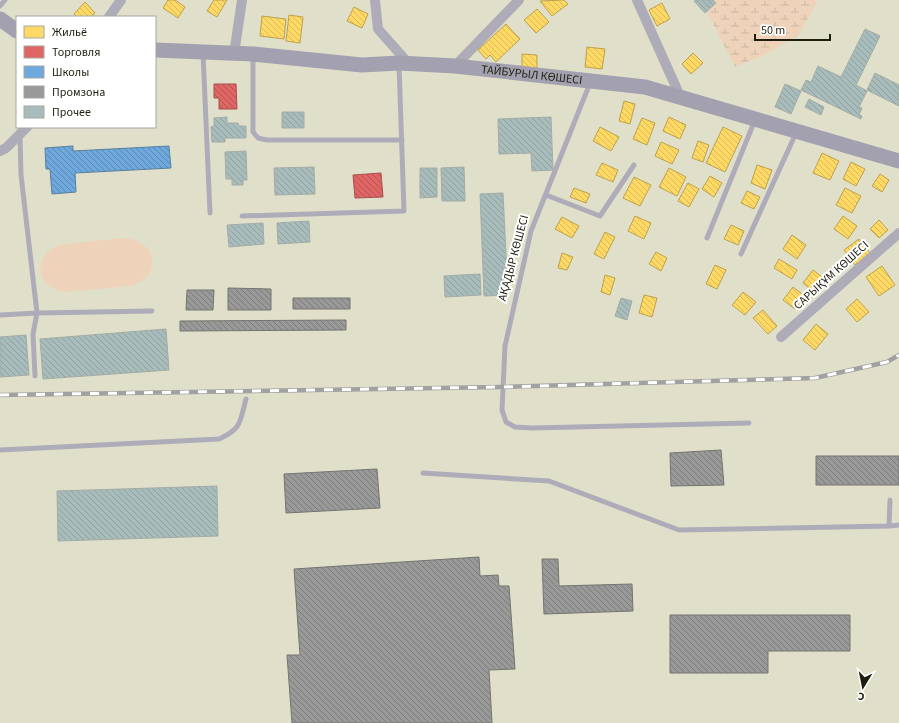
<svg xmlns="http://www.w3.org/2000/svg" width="899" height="723" viewBox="0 0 899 723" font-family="'Source Sans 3',sans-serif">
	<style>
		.wetland { fill: url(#wetland-marsh) }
		.garden { fill: #eed3ba }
		.homes { fill: url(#homes-back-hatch); stroke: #bca14c }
		.shops { fill: url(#shops-back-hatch); stroke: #a6504c }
		.schools { fill: url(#schools-back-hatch); stroke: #577f9e }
		.industry { fill: url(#industry-back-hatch); stroke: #747470 }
		.building { fill: url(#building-back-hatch); stroke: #a4aba5 }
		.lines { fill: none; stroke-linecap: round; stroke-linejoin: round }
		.lane { stroke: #aeacb8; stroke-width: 5 }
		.street { stroke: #aeacb8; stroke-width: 10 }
		.secondary { stroke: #a3a0b0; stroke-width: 15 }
		.rail-casing { stroke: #a2a1a1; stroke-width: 4.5 }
		.rail { stroke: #fff; stroke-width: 3; stroke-dasharray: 9; stroke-linecap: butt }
		.labels { text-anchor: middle; stroke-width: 4; stroke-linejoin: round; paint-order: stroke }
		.street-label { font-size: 12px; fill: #1e1e0f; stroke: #fff }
	</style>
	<defs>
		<pattern id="wetland-marsh" width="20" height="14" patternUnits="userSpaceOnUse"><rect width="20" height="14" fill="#eed3ba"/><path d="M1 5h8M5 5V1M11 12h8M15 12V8" fill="none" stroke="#ccb59f"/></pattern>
		<pattern id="homes-back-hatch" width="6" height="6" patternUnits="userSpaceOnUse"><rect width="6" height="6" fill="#ffd966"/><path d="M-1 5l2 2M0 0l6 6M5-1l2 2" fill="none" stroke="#daba57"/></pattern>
		<pattern id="shops-back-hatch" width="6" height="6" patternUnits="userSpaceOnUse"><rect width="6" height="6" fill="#e06666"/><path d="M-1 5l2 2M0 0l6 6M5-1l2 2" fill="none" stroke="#b55352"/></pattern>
		<pattern id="schools-back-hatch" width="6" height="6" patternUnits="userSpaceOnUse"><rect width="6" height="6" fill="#6fa8dc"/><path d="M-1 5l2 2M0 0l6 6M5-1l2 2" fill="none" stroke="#5b88b1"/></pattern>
		<pattern id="industry-back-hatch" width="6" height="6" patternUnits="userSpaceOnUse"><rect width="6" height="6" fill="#999"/><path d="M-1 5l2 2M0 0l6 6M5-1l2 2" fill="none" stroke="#7c7c7b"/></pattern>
		<pattern id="building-back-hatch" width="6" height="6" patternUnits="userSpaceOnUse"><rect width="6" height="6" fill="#a8bdbb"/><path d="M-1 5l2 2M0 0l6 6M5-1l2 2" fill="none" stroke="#90a2a0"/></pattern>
	</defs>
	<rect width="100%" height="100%" fill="#e0e0ca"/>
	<path class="wetland" d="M701,0H818L799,35L764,55L735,67Z"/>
	<path class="garden" d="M126,238C159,242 162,277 131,286L66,292C34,289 31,253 62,244Z"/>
	<path class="homes" d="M168,0H175L185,7L178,18L163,8Z
		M214,0H227L217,17L207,11Z
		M564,0L568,4L552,16L540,1Z
		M85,2L95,13L91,17H77L74,14Z
		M662,3L670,19L657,26L649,10Z
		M354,7L368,14L362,28L347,21Z
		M537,9L549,22L536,33L524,20Z
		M289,15L303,17L300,43L286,41Z
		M262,16L286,19L284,39L260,36Z
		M506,24L520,39L496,62L490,55L486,59L478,50Z
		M587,47L605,49L602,69L585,67Z
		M693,53L703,63L691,74L682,64Z
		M522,54L537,55V70H522Z
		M624,101L635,104L630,124L619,121Z
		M669,117L686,125L680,139L663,131Z
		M642,118L655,123L647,145L633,139Z
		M600,127L619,137L611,151L593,141Z
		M723,127L742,136L725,172L706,163Z
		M698,141L709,145L703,162L692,158Z
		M661,142L679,150L672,164L655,156Z
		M822,153L839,161L830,180L813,173Z
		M851,162L865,169L856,186L843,179Z
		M602,163L618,170L613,182L596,175Z
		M757,165L772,170L765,189L751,183Z
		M669,168L686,177L677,196L659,187Z
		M880,174L889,180L882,192L872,186Z
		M710,176L722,183L714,197L702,189Z
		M634,177L651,185L640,206L623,198Z
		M688,183L699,189L689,207L678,201Z
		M574,188L590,194L586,203L570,197Z
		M845,188L861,196L852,213L836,205Z
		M747,191L760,197L754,209L741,203Z
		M635,216L651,223L644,239L628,231Z
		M843,216L857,226L848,239L834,229Z
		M562,217L579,226L572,238L555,229Z
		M879,220L888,230L879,238L870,229Z
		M731,225L744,231L738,245L724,239Z
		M605,232L615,237L604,259L594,254Z
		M792,235L806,245L797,259L783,249Z
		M859,239L870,253L855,265L844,250Z
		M656,252L667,258L661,271L649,264Z
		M562,253L573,257L567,270L558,268Z
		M779,259L797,270L792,279L774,268Z
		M715,265L726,270L717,289L706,284Z
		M882,266L895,285L879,296L866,277Z
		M813,270L826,280L815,293L803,283Z
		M605,275L615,278L610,295L601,292Z
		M793,287L806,297L795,309L783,300Z
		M743,292L756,302L745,315L732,305Z
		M644,295L657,298L652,317L639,313Z
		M857,299L869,312L857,322L846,309Z
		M763,310L777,326L768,334L753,318Z
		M816,324L828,334L815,350L803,340Z"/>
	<path class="shops" d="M214,84H236L237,109H219V98H214Z
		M381,173L383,197L355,198L353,175Z"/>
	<path class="schools" d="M73,146V151L169,146L171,168L75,173L76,192L52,194L50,169H46L45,148Z"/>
	<path class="industry" d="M228,288L271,289V310H228Z
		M187,290H214L213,310H186Z
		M293,298H350V309H293Z
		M346,320V330L180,331V321Z
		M721,450L724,485L671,486L670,453Z
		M816,456H899V485H816Z
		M377,469L380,508L286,513L284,474Z
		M479,557L480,576L498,575L499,586H509L515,669L489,670L492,723H292L287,655H300L294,569Z
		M542,559H558L559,586L632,584L633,611L544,614Z
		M670,615H850V651H768V673H670Z"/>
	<path class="building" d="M696,0H713L716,3L705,13L694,1Z
		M865,29L880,36L856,85L867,91L859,107L862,108L859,115L862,116L861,119L801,90L806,80L811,82L818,66L841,77Z
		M875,73L899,85V106L867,90Z
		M785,84L801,91L791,114L775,107Z
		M809,99L824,107L821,115L805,107Z
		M282,112H304V128H282Z
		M227,117V123H238L239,126H246V138H225V142H212L211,127L214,126V118Z
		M551,117L553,170L532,171L531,153L499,154L498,119Z
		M246,151L247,180H243V185H232V179H226L225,152Z
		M314,167L315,194L275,195L274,168Z
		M464,167L465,201H442L441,168Z
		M420,168H437V197L420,198Z
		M503,193L508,295L484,296L480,194Z
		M309,221L310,242L278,244L277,223Z
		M263,223L264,244L229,247L227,225Z
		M480,274L481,295L445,297L444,276Z
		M621,298L632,301L627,320L615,316Z
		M166,329L169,370L43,379L40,339Z
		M26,335L29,375L0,377V337Z
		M217,486L218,536L58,541L57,491Z"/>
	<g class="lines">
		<path class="lane" d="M0,6L5,0
			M203,53L210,213
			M253,56V132L258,138L267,140H402
			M590,83L531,231L505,346L502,410L506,422L515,427L532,428L749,423
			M546,195L600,216L634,165
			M242,216L404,211L399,64
			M707,238L755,120
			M741,254L796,133
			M0,315L37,313L21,175L20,136
			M35,376L33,334L37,313L152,311
			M0,450L219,439C242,429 240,421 246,399
			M423,473L549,481L679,530L889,526L890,500
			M889,526L899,525"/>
		<path class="street" d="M375,0L378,29L409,64
			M637,0L680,96
			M109,17L121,0
			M234,54L242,0
			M455,66L519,0
			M0,151L6,148L27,127
			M781,337L899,233"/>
		<g class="secondary">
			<path d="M0,19L17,31"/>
			<path id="s1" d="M155,50L253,54L362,65L399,63L455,66L645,87L899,161"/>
		</g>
		<defs>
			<path id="rail" d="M0,395L502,387L815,378L887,362L899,355"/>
		</defs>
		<use href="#rail" class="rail-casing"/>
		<use href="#rail" class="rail"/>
	</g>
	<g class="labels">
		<g class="street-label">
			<text dy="4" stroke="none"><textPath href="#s1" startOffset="378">ТАЙБУРЫЛ КӨШЕСІ</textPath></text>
			<text transform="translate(513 258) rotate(-75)" y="4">АҚАДЫР КӨШЕСІ</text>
			<text transform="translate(831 275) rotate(-42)" y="4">САРЫҚҰМ КӨШЕСІ</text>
		</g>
	</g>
	<rect x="16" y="16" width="140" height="112" fill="#ffffff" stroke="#a5a59f"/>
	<rect x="24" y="26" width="20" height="12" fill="#ffd966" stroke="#a5a59f"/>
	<text x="52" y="36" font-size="12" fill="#1e1e0f">Жильё</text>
	<rect x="24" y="46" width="20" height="12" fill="#e06666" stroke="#a5a59f"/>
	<text x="52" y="56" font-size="12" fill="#1e1e0f">Торговля</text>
	<rect x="24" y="66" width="20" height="12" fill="#6fa8dc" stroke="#a5a59f"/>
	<text x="52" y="76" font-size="12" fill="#1e1e0f">Школы</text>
	<rect x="24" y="86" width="20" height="12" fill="#999999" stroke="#a5a59f"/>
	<text x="52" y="96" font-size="12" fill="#1e1e0f">Промзона</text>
	<rect x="24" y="106" width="20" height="12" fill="#a8bdbb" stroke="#a5a59f"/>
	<text x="52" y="116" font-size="12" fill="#1e1e0f">Прочее</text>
	<g transform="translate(863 687) rotate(190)" stroke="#ffffff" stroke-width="3" paint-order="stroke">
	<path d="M0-3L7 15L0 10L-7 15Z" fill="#1e1e0f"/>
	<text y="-6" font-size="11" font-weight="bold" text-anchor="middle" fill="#1e1e0f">С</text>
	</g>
	<path d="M755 34v6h75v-6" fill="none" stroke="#1e1e0f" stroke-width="2"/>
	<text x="761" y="34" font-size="12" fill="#1e1e0f" stroke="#ffffff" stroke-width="3" paint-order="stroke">50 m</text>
</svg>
